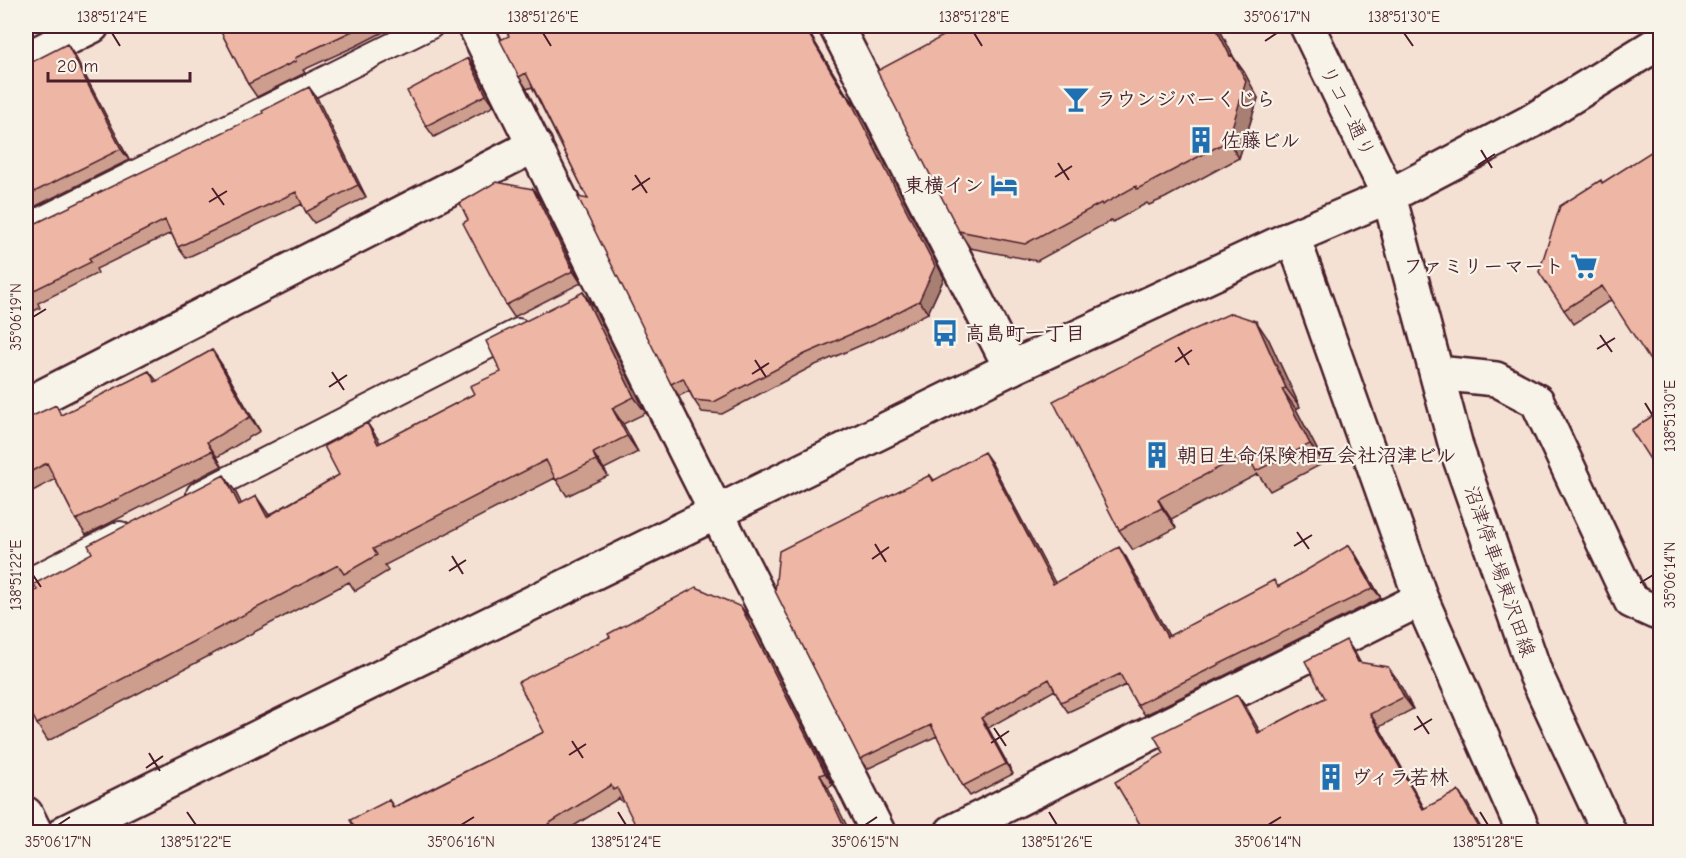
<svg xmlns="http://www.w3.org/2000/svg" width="1686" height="858" viewBox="0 0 1686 858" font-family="'Comic Neue','Klee One',sans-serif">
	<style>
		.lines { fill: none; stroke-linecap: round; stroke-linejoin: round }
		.service-casing { stroke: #4a1f2b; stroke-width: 28 }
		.minor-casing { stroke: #4a1f2b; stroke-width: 38 }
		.tertiary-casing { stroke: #4a1f2b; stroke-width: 38 }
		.secondary-casing { stroke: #4a1f2b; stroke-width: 38 }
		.service { stroke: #f7f3e8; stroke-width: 24 }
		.minor { stroke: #f7f3e8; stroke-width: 33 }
		.tertiary { stroke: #f7f3e8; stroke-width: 33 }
		.secondary { stroke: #f7f3e8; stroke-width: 33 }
		.wall { fill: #cd9d8d; stroke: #4a1f2b; stroke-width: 1.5 }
		.shaded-wall { fill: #a77f73; stroke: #4a1f2b; stroke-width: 1.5 }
		.building { fill: #eeb6a4; stroke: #4a1f2b; stroke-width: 1.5 }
		.ticks { fill: none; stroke: #4a1f2b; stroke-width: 2 }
		.labels { text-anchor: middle; stroke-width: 4.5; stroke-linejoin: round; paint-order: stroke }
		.poi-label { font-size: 20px; font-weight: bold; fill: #4a1f2b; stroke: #f7f3e8; text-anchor: start }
		.street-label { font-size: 20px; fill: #4a1f2b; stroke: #f7f3e8 }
		.neatline { fill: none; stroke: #4a1f2b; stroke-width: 2 }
		.ticks-label { font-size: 15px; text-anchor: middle; fill: #4a1f2b }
	</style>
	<rect width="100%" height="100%" fill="#f4e1d4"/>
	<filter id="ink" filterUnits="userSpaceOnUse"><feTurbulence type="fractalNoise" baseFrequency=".0167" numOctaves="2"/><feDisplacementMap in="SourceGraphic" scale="12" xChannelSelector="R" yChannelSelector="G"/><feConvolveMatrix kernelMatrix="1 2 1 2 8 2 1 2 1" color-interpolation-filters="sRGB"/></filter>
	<g filter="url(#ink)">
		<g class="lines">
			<defs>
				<path id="service" d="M26,227L431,26
					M199,494L518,331
					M26,582L120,534"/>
				<path id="minor" d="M475,26L687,454L878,832
					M836,26L1011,368
					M26,59L92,26
					M1293,237L1421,599L1524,832
					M1437,373L1496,379L1537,401L1631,601L1655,612L1660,609
					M26,405L535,145
					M26,814L35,832
					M952,832L1421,599"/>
				<path id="tertiary" d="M65,832L1011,368L1293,237L1389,196L1530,122L1660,42"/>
				<path id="secondary" d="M1307,26L1389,196L1457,450L1536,675L1609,832"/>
			</defs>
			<use href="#service" class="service-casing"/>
			<use href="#minor" class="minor-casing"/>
			<use href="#tertiary" class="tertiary-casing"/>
			<use href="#secondary" class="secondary-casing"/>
			<use href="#service" class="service"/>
			<use href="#minor" class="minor"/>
			<use href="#tertiary" class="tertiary"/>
			<use href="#secondary" class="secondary"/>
		</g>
		<path class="wall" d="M218,26H395L356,46L303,70L305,73L257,97L248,84Z
			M504,26H805L846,94H847L856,106L944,278L928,313L887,334L813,366L722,414L702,412L694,400L689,391L679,396L671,384L588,199L532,87L527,89L519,77L509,36Z
			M962,26H1218L1234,58L1244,72L1258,98L1239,158L1165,198L1149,205L1147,203L1113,222L1112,220L1037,261L970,248L959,231Z
			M75,56L129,160L26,211V65Z
			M468,58L476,70L494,106L434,137L426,126Z
			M317,98L366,197L314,223L306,212L302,204L186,258L178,247L171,233L96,269L98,273L38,303L40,308L26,315V228Z
			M533,189L541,201L581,283L514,317L506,305Z
			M1560,206L1611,300L1574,324L1564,310Z
			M583,292L594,308L646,413L623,424L638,452L604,469L608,476L567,496L555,478L385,565L388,571L355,591L349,582L48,741L37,724L235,491L241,504L267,512L269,515L339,475L367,423L380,443L474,394L501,372Z
			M1269,340L1300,407L1296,409L1324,463L1270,491L1258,474L1171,519L1176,528L1133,550L1119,530Z
			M212,350L222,365L260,431L217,457L222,466L86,535L76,520L55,479L29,493L26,488V419L63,415L149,371L157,381Z
			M991,462L1055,583L1126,557L1169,636L1279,586L1356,555L1381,598L1145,715L1137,705L1126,685L1068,712L1061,702L1055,690L988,728L1013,774L970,796L963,786L937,736L867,769L860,759L930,475L934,480Z
			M741,607L750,619L833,785L828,788L624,801L622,802L619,798L564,832H357L389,800L394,807L544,732Z
			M1355,653L1360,662L1397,679L1413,709L1379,727L1424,808L1467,803L1483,832H1140L1144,831L1164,753L1237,695L1246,707L1260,732L1325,698Z"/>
		<path class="shaded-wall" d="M804,26H805L854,107L845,95Z
			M1215,26H1218L1234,58L1244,72L1258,98L1239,158L1228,141L1230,56Z
			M67,44L75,56L129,160L121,149Z
			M468,58L476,70L494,106L486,95Z
			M309,87L317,98L366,197L358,185Z
			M847,94L856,106L944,278L928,313L919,301Z
			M533,189L541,201L581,283L573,271Z
			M583,292L594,308L646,413L634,397Z
			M1256,321L1269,340L1300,407L1286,388Z
			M212,350L222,365L260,431L250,417Z
			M1282,389L1296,409L1324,463L1310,444Z
			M612,408L623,424L638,452L627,436Z
			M367,423L378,439L389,460L378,444Z
			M207,442L217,457L222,466L212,451Z
			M984,452L991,462L1061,594L1053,584Z
			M593,453L604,469L608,476L596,460Z
			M224,475L235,491L250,521L239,505Z
			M256,496L267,512L278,533L267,517Z
			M1158,499L1171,519L1176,528L1162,508Z
			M1349,545L1356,555L1381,598L1373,588Z
			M1119,547L1126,557L1175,647L1167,637Z
			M741,607L750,619L833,785L825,773Z
			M1346,640L1355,653L1366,674L1358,662Z
			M1388,667L1397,679L1413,709L1404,697Z
			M1237,695L1246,707L1267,745L1258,733Z
			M1370,714L1379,727L1432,822L1423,809Z
			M981,718L988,728L1013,774L1006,764Z
			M820,775L828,788L850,832H845Z
			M1458,791L1467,803L1483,832H1480Z"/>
		<path class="building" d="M218,26H363L295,58L296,61L248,84Z
			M504,26H804L845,95L847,94L935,266L919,301L879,322L805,354L714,402L694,400L683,378L671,384L578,197L588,199L526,73L519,77L500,40L509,36Z
			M962,26H1215L1230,56L1232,55L1246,81L1228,141L1153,181L1137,189L1136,186L1102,205L1101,203L1025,244L959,231L877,71Z
			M67,44L121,149L26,196V65Z
			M468,58L486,95L426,126L407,91Z
			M309,87L358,185L306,212L296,192L178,247L165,220L89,258L91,262L30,292L33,297L26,300V228L263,113L262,111Z
			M1660,146V376L1602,286L1564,310L1539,272L1560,206L1601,180L1602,183Z
			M496,182L533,189L573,271L506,305L463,223L468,220L460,203Z
			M583,292L634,397L612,408L627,436L593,453L596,460L556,480L546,460L373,549L377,555L344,574L338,565L37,724L26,703V596L37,590L34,584L92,553L88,545L224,475L239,505L256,496L267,517L339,475L324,446L367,423L378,444L474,394L470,386L501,372L486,341Z
			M1231,313L1256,321L1286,388L1282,389L1310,444L1256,471L1247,453L1158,499L1162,508L1119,530L1053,401L1182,335Z
			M212,350L250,417L207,442L212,451L76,520L47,463L26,474V419L56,405L61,415L149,371L155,382Z
			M1660,411V475L1631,430Z
			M984,452L1053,584L1119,547L1167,637L1274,580L1278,587L1349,545L1373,588L1137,705L1120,674L1061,702L1049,679L981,718L1006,764L963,786L931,725L860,759L775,591L779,551L930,475L933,481Z
			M696,587L741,607L825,773L820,775L845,829V832H639L617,788L613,790L611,785L548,824L552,832H357L350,820L389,800L393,808L544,732L518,682L610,637L608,634Z
			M1346,640L1358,662L1388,667L1404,697L1370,714L1423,809L1458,791L1481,831L1480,832H1140L1144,831L1115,782L1164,753L1154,736L1237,695L1258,733L1325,698L1305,661Z"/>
	</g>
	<path class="ticks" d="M112,33L120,46M543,33L551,46M974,33L982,46M1404,33L1413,46M1265,41L1277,33M1481,150L1492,168M1058,163L1069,180M1478,165L1495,154M635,175L647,193M1055,177L1072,166M212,188L224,205M632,190L650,178M209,202L227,191M33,317L46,309M1600,335L1612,352M1178,347L1189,365M1597,349L1615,338M755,360L766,377M1175,362L1192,350M332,372L344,390M752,374L769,363M329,387L347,375M1645,403L1653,416M1297,532L1309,549M875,544L886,562M1294,546L1312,535M452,556L463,574M872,559L889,547M449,571L466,560M33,575L41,587M1640,583L1653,575M1417,716L1429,734M994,728L1006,746M1414,730L1432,719M572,741L583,758M991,743L1009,731M149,753L160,771M569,755L586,744M146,768L163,756M187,812L196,825M618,812L626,825M1049,812L1057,825M1480,812L1488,825M58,825L70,817M461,825L474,817M865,825L877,817M1268,825L1281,817"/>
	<defs>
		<symbol id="bar-bare" viewBox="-9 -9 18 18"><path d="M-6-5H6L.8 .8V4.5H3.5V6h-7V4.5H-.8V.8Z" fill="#1f6fb2" stroke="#f7f3e8" stroke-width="2.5" paint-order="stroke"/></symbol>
		<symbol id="building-bare" viewBox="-9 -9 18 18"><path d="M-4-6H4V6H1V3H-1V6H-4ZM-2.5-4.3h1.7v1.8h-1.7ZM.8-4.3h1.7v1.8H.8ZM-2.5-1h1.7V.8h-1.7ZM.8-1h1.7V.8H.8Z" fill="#1f6fb2" stroke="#f7f3e8" stroke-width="2.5" paint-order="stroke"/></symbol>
		<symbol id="hotel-bare" viewBox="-9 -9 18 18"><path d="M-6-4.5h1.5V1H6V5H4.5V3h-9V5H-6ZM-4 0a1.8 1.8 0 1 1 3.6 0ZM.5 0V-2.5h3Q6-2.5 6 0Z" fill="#1f6fb2" stroke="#f7f3e8" stroke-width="2.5" paint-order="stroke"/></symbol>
		<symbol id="supermarket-bare" viewBox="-9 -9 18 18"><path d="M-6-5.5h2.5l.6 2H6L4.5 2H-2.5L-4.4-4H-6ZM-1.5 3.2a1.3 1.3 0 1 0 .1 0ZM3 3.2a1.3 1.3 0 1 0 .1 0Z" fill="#1f6fb2" stroke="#f7f3e8" stroke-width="2.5" paint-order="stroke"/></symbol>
		<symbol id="bus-bare" viewBox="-9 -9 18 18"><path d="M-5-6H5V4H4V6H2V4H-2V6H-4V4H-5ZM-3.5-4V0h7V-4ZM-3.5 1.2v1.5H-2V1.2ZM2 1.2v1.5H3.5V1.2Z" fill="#1f6fb2" stroke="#f7f3e8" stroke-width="2.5" paint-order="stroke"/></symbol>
	</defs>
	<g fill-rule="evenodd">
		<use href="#bar-bare" x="1057" y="80" width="38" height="38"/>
		<use href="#building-bare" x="1182" y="121" width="38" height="38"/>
		<use href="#hotel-bare" x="985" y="166" width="38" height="38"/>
		<use href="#supermarket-bare" x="1565" y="247" width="38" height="38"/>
		<use href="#bus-bare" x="926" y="314" width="38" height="38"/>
		<use href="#building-bare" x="1138" y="436" width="38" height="38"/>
		<use href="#building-bare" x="1312" y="758" width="38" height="38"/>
	</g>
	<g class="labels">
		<g class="poi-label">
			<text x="1096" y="106">ラウンジバーくじら</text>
			<text x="1221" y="147">佐藤ビル</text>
			<text x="984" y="192" text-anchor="end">東横イン</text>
			<text x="1564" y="273" text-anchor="end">ファミリーマート</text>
			<text x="965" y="340">高島町一丁目</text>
			<text x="1177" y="462">朝日生命保険相互会社沼津ビル</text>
			<text x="1351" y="784">ヴィラ若林</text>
		</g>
		<g class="street-label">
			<text transform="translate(1348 111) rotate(64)" y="7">リコー通り</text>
			<text transform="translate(1500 571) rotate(71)" y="7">沼津停車場東沢田線</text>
		</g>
	</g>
	<rect width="1686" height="858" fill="none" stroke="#f7f3e8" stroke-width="66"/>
	<path d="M48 72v9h142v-9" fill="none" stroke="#4a1f2b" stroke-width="3"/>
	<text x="57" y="72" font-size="18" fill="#4a1f2b" stroke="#f7f3e8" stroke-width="4.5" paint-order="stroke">20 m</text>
	<rect x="33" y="33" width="1620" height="792" class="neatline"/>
	<g class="ticks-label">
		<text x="112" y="22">138°51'24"E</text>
		<text x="543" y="22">138°51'26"E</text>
		<text x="974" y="22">138°51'28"E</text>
		<text x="1277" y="22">35°06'17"N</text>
		<text x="1404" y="22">138°51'30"E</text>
		<text transform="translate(16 317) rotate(-90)" y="5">35°06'19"N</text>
		<text transform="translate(1670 416) rotate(-90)" y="5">138°51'30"E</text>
		<text transform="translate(16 575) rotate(-90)" y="5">138°51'22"E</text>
		<text transform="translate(1670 575) rotate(-90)" y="5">35°06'14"N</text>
		<text x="58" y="847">35°06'17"N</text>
		<text x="196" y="847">138°51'22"E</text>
		<text x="461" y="847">35°06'16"N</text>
		<text x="626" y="847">138°51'24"E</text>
		<text x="865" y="847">35°06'15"N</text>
		<text x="1057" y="847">138°51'26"E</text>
		<text x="1268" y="847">35°06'14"N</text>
		<text x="1488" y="847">138°51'28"E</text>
	</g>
</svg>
